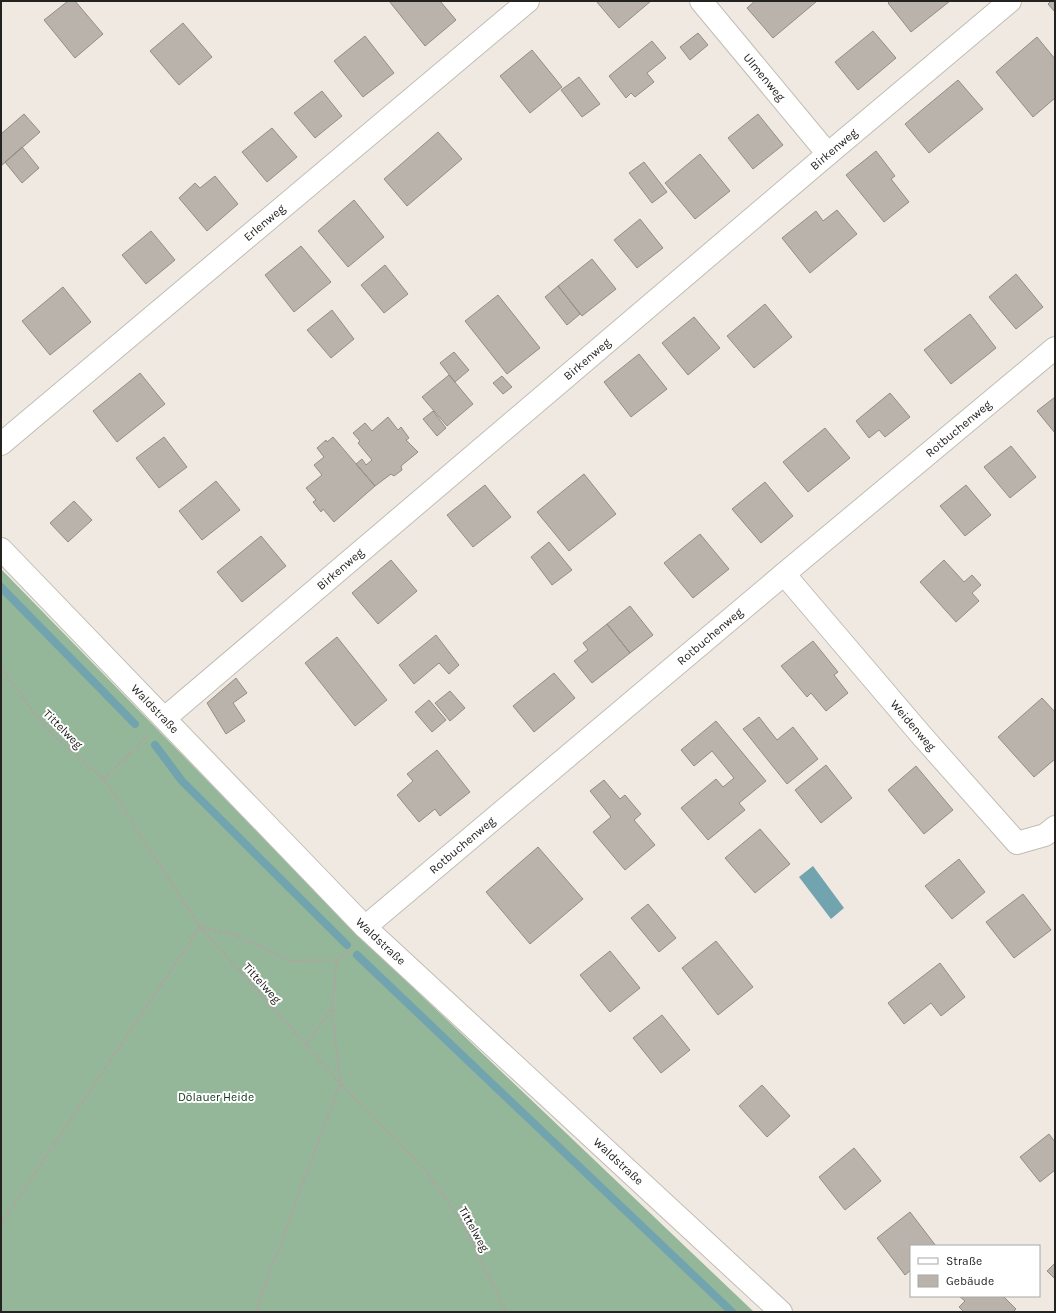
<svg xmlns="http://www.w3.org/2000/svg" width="1056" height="1313" viewBox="0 0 1056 1313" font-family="Karla,sans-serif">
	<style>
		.forest { fill: #95b799 }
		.water { fill: #71a4af }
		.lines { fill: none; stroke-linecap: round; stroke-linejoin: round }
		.stream { stroke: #71a4af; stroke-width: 8 }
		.building { fill: #b9b3ab; stroke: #928d85 }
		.street-casing { stroke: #c1bcb4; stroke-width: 24 }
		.secondary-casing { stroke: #c1bcb4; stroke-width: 24 }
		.path { stroke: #aba6a0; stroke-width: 2.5; stroke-dasharray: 3 2; stroke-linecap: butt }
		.street { stroke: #fff; stroke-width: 22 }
		.secondary { stroke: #fff; stroke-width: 22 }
		.labels { text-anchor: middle; stroke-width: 4; stroke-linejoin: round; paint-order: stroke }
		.street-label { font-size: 12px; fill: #252320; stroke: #fff }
		.park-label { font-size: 12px; fill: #0a3315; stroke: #fff }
	</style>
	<rect width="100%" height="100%" fill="#efe9e1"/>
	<path class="forest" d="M1,569L359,936L754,1312H1Z"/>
	<path class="water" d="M813,866L844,908L831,919L799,877Z"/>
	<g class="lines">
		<path class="stream" d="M1,587L135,724
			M155,745L182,781L347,945
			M357,955L732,1312"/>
	</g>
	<path class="building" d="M68,1H75L103,34L75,58L44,20Z
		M389,1H440L456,20L425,46Z
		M596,1H651L619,28Z
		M755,1H817L773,38L747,8Z
		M890,1H950L911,32L888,3Z
		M1051,1H1055V12L1048,4Z
		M183,23L212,57L179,85L150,51Z
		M873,31L896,58L858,90L835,62Z
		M698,33L708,45L690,60L680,47Z
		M365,36L394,73L363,97L334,61Z
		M1037,37L1055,59V98L1033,117L996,72Z
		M652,41L666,58L647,73L654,82L635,97L631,93L626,98L609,76Z
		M532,50L562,87L530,113L500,76Z
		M579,77L600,104L582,117L561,90Z
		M958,80L983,109L929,153L905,124Z
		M322,91L342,116L315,138L294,113Z
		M24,114L40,132L1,166V134Z
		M758,114L783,145L753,169L728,138Z
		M272,128L297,157L267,182L242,152Z
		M438,132L462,159L407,206L384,179Z
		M22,147L39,168L22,183L5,162Z
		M876,151L895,176L891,179L909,202L884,222L846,175Z
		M700,154L730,191L695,219L665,183Z
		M644,162L667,192L652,203L629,173Z
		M215,176L238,204L207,231L179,198L195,183L200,188Z
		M354,200L384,237L348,267L318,231Z
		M837,210L857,234L810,273L782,238L816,211L823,221Z
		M640,219L663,248L637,268L614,240Z
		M151,231L175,260L146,284L122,255Z
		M301,246L331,282L294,312L265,275Z
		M592,259L616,289L582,316L558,286Z
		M385,265L408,294L384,313L361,285Z
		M1016,274L1043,307L1016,329L989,297Z
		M558,286L580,314L567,325L545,297Z
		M63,287L91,322L50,355L22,321Z
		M498,295L540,348L507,374L465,321Z
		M765,304L792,337L754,368L727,336Z
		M332,310L354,339L331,358L307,330Z
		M970,314L996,348L951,384L924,350Z
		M694,317L720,348L688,375L662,343Z
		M454,352L469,370L455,382L440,363Z
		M639,354L667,389L631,417L604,382Z
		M140,373L165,404L117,442L93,411Z
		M449,375L473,404L447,426L422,397Z
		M502,376L512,387L503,394L493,383Z
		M890,393L910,417L885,437L879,430L869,438L856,421Z
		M1055,397V433L1037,411Z
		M433,411L446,428L437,436L423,419Z
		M388,417L398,430L401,427L409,438L406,440L418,452L401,466L402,470L394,476L391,474L375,486L356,464L362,459L366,465L372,460L358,443L360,441L353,433L365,423L372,431Z
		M825,428L850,458L808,492L783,462Z
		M164,437L187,467L159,488L136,458Z
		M333,437L375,486L334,522L323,509L321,512L313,502L316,500L306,488L322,475L314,465L324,457L317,448L326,440L327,442Z
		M1011,446L1036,477L1010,498L984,467Z
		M584,474L616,514L569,551L537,512Z
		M216,481L240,510L202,540L179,511Z
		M765,482L793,516L761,543L732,509Z
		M485,485L511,517L473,547L447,515Z
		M966,485L991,515L965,536L940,506Z
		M74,501L92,520L68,542L50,523Z
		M700,534L729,569L693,598L664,563Z
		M261,536L286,566L242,602L217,572Z
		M549,542L572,570L552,585L531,557Z
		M391,560L417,591L378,624L352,593Z
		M944,560L964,582L972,575L981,585L972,593L979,601L956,622L920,582Z
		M630,606L653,635L630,653L607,624Z
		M607,624L630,653L592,683L574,661L588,650L583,643Z
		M436,635L459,665L449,674L439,663L414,684L399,665Z
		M337,637L387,700L355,726L305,663Z
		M813,641L838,672L834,675L848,693L826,711L811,693L807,697L781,666Z
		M554,673L575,698L534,732L513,706Z
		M236,678L247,693L233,703L245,721L226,734L207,703Z
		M450,691L465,708L450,721L435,703Z
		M1042,698L1055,712V759L1034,777L998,737Z
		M429,700L446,720L432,732L415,712Z
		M759,717L777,740L793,727L818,759L787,784L743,729Z
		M716,721L766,781L739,803L745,810L708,840L681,808L716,779L723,787L734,778L712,751L694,766L681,750Z
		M437,750L470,792L440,816L435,809L419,822L397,795L413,781L407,774Z
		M826,765L852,798L821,823L795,790Z
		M916,766L953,810L924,834L888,790Z
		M604,780L620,799L625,795L641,814L634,820L655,845L625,870L593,832L611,817L590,791Z
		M760,829L790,864L755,893L725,858Z
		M538,847L583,899L530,944L486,892Z
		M959,859L985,892L952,919L925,886Z
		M1023,894L1051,930L1014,958L986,922Z
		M648,904L676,938L659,952L631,918Z
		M716,941L753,987L718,1015L682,968Z
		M610,951L640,988L610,1012L580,975Z
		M940,963L965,997L941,1016L931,1003L904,1024L888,1003Z
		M662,1015L690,1050L661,1073L633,1038Z
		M762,1085L790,1116L767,1137L739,1106Z
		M1049,1134L1055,1142V1170L1040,1182L1020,1157Z
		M854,1148L881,1181L845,1210L819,1177Z
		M910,1212L936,1246H911V1270L905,1275L877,1238Z
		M1055,1263V1279L1047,1271Z
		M959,1296H1003L1016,1309L1013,1312H964L959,1307L965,1301Z"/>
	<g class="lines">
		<defs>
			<g id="street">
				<path id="s1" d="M701,1L828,154"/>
				<path id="s2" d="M1,444L528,1"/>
				<path id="s3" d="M784,574L922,736L1017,843L1045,835L1055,827"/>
				<path id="s4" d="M165,718L828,154L1010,1"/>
				<path id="s5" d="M365,927L784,574L1055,348"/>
			</g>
			<g id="secondary">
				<path id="s6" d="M1,549L365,927L781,1312"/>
			</g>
		</defs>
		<use href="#street" class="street-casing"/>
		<use href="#secondary" class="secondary-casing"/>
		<path class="path" d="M1,667L31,709L53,735L104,779L200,927L340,1083L426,1171L465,1227L506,1312
			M104,779L147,736
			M306,1045L332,1008L337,960L351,949
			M1,1223L200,927L233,934L290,961L337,960
			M257,1312L259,1302L340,1083L332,1008"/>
		<use href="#street" class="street"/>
		<use href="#secondary" class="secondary"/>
	</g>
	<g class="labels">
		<g class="street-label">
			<text dy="4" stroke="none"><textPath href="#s1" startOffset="99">Ulmenweg</textPath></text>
			<text dy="4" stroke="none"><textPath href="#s4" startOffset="878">Birkenweg</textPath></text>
			<text dy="4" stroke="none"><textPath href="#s2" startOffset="344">Erlenweg</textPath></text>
			<text dy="4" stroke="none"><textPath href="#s4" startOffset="554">Birkenweg</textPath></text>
			<text dy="4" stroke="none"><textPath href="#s5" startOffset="775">Rotbuchenweg</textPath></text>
			<text dy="4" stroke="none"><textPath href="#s4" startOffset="230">Birkenweg</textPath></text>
			<text dy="4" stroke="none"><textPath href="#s5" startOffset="451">Rotbuchenweg</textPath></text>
			<text dy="4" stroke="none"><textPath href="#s6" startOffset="222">Waldstraße</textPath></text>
			<text dy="4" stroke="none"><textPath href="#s3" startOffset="199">Weidenweg</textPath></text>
			<text transform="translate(63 729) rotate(45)" y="4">Tittelweg</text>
			<text dy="4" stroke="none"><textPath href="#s5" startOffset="127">Rotbuchenweg</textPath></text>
			<text dy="4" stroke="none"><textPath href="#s6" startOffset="546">Waldstraße</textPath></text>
			<text transform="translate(262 983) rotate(48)" y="4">Tittelweg</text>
			<text dy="4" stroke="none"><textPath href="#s6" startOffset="870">Waldstraße</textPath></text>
			<text transform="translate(474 1229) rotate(61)" y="4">Tittelweg</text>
		</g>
		<g class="park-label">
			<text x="216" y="1101">Dölauer Heide</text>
		</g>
	</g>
	<rect width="1056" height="1313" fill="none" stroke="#252320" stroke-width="4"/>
	<rect x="910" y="1245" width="130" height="52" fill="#ffffff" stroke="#a8a7a6"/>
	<rect x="918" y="1258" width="20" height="6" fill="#ffffff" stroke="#a8a7a6"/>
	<text x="946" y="1265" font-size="12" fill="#252320">Straße</text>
	<rect x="918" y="1275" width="20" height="12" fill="#b9b3ab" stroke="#a8a7a6"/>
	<text x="946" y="1285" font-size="12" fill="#252320">Gebäude</text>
</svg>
